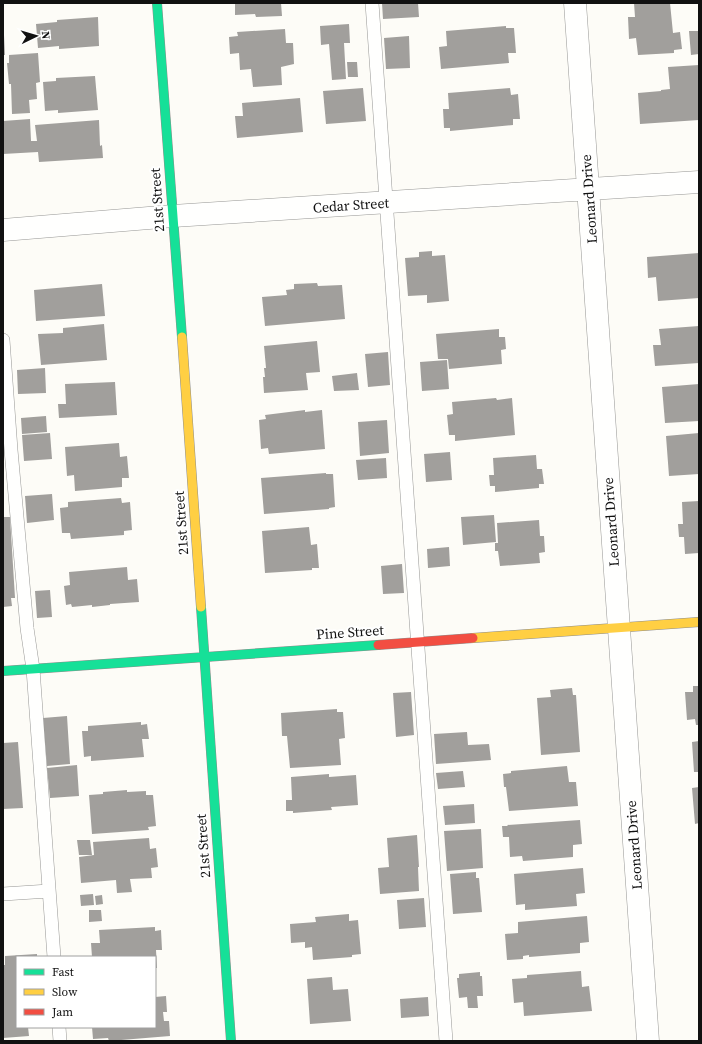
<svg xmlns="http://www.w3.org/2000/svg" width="702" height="1044" viewBox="0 0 702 1044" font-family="'Source Serif 4',serif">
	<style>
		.building { fill: #a19f9c }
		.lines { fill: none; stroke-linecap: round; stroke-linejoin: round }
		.lane-casing { stroke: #979795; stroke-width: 14 }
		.street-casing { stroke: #979795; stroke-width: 23 }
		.fast-casing { stroke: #8e8d8b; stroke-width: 10 }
		.slow-casing { stroke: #8e8d8b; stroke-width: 10 }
		.jam-casing { stroke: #8e8d8b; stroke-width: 10 }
		.lane { stroke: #fffffe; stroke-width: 13 }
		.street { stroke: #fffffe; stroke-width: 22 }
		.fast { stroke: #16e098; stroke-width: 9 }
		.slow { stroke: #ffcf43; stroke-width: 9 }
		.jam { stroke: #f24e42; stroke-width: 9 }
		.labels { text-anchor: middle; stroke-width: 4; stroke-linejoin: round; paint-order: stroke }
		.street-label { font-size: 14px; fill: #111; stroke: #fff }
	</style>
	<rect width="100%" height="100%" fill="#fdfcf7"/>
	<path class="building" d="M235,3H281L282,16L256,17L255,14L235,15Z
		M382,3H418L419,17L383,19Z
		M634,3H670L673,33L680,32L682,49L674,50V53L638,55L636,38L629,39L628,17H635Z
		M98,17L99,46L59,49V46L38,48L36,24L57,22V20Z
		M349,24L350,43H344L346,79L332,80L329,44L321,45L320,26Z
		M506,26V28H514L516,53H508L509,63L441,69L439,47L447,46L446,31Z
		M285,29L286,43H293L294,64L281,67L282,85L253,87L251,69L240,70L239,53L230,54L229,37L238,36L237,32Z
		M689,31H699V54L691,55Z
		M3,35H4L5,55H3Z
		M409,36L410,68L386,69L384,38Z
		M38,53L40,82L36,83L37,99L29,100L30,113L12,114L11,84H9L7,63H9V55Z
		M347,62H357L358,77H348Z
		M699,65V120L640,124L638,93L661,91V90L670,89L668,67Z
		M95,76L98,110L58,113V110L45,111L43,82L56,81V78Z
		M363,88L366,121L326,124L323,91Z
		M510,88L511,95L518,94L520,119H513V125L450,131V128H444L443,109H449L448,93Z
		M300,98L303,132L237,138L235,116H243L242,103Z
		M30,119L31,141H37L35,125L99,120L100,146L102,145L103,158L39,162L38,152L3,154V121Z
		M432,251V256L445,255L449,301L427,303V295L408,296L405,258L419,257V252Z
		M699,253V298L658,301L656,277L648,278L647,257Z
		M317,283L318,286L342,285L345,319L265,326L262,297L287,295L286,290L294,289V284Z
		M102,284L105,316L36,321L34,290Z
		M104,324L107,360L41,365L38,334L63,333V328Z
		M699,326V363L655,366L653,345H661L659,329Z
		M499,329V337H505L506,349L501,350L502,364L449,369L448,359H438L436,334Z
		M317,341L320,372L306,373L308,390L264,393L263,377H265L264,368H266L264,346Z
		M388,352L390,385L368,387L365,354Z
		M447,360L449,389L422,391L420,362Z
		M45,368L46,393L18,394L17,370Z
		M357,373L359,390L334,391L332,376Z
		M115,382L117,415L59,418L58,404H66L65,384Z
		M699,384V421L665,423L662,387Z
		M496,398L497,400L512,398L515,435L455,441V435H449L447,415L453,414L452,402Z
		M305,410V412L322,410L325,449L269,454L268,448L261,449L259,420L266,419L265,415Z
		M46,416L47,432L22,434L21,418Z
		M387,420L389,453L360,456L358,422Z
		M50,433L52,459L24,461L22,435Z
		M699,433V474L669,476L666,436Z
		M119,443L120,457L127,456L129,478H122V487L75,491L74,475L67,476L65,447Z
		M450,452L452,480L426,482L424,454Z
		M536,455L537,469H542L544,484H539V488L495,492V486H490L489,475H494L493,458Z
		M386,458L387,478L358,480L356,460Z
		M326,473V474H333L335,507L329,508V509L264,514L261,478Z
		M52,494L54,520L27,523L25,496Z
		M121,498L122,503L130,502L132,530L124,531V535L71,539L70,533H62L60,508L68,507V502Z
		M699,501V553L685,554L684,537H679L678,524H683L682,502Z
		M494,515L496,542L463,545L461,517Z
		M3,517H10L15,598H11L12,606L3,607Z
		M539,520L540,536H544L545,552L539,553L540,563L500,566L498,551H495V543H498L497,523Z
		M309,527L311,545L317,544L319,568H312V570L265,573L262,531Z
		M449,547L450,566L428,568L427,549Z
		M402,564L404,593L383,594L381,566Z
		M127,567L128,580L137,579L139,602L110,604V605L92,607V605L72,607L71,604L66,605L64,586L70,585L69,572Z
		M50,590L52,617L37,618L35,591Z
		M693,686H699V725H696L695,719L687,720L685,692H693Z
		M572,688L573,695H576L580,752L541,755L537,698L551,697L550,690Z
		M411,692L414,735L396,737L393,693Z
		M337,709V712H343L345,738L339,739L341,765L290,768L287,736H282L281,713Z
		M67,716L70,764L47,766L43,718Z
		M141,722V725L147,724L149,739H142L144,757L91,761V756L84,757L82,731H88V726Z
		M467,732L468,745L489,744L491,760L436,764L434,734Z
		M699,741V772H694L692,742Z
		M18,742L23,808L3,809V743Z
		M77,765L79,796L50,798L47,768Z
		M567,766L569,782H576L578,806L509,811L506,787H504L503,774L511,773V771Z
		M463,771L465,787L438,789L436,773Z
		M329,774V777L356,775L358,805L331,807L332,810L293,813V811H286V800H292L291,777Z
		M699,787V823L695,824L692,788Z
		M127,790V792L146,791V795H153L156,826L148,827L149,830L92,834L89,795L103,794V792Z
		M474,804L475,823L445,825L443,806Z
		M580,820L582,844L573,845V857L523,861L522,856L510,857L509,837H503L502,826H508L507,825Z
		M481,829L483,868L447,871L444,831Z
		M417,835L419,867H418L419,891L380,894L378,868L389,867L387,838Z
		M149,838L150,849L156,848L158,867L151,868L152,878L130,879L132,892L117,893L116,880L81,883L79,857L94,855L93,842Z
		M77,840H90L92,855H79Z
		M583,868L585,893L576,894L577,906L525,910V904L516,905L514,874Z
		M476,872V878H479L482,912L453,914L450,874Z
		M93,894L94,905L81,906L80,895Z
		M102,895L103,904L96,905L95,896Z
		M424,898L426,927L399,929L397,900Z
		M89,910H101L102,921L89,922Z
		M349,914V921L358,920L361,954L352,955V957L313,960L312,947L305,948V942L291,943L290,924L316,922L315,917Z
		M587,916L589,942L580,943V953L529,957V955L523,956V959L507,960L505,934L518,933V922Z
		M155,927V931L161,930L162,950H156L157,968H155V957H92L91,943H100L99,930Z
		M37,954V957H17V1027H28L29,1036L3,1038V965H5V956Z
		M581,971L582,987L589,986L592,1011L524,1016L523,1002L514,1003L512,979L527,978V975Z
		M480,972V976H482L483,996H477L478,1008H468L467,997L459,998L457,978H459V974Z
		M332,977L333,990L348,989L351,1021L310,1024L307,979Z
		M166,996L167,1012H163L164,1021H169L170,1036L109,1041L108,1038L93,1039L92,1027H155V997Z
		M428,997L429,1016L401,1018L400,999Z"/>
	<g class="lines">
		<defs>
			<path id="lane" d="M372,3L446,1041
				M3,340L11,450L27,628L33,669L54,957
				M3,894L49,891
				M59,1027L60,1041"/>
			<path id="street" d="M575,3L648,1041
				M3,230L173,216L699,182"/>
			<path id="fast" d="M157,3L182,337
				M201,607L231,1041
				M3,671L378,645"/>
			<path id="slow" d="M182,337L201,607
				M473,638L699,622"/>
			<path id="jam" d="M378,645L473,638"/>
		</defs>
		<use href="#lane" class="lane-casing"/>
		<use href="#street" class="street-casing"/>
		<use href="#fast" class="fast-casing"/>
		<use href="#slow" class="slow-casing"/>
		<use href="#jam" class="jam-casing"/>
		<use href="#lane" class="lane"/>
		<use href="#street" class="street"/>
		<use href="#fast" class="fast"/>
		<use href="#slow" class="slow"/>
		<use href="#jam" class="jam"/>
	</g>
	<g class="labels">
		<g class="street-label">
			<text transform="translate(589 199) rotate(-94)" y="5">Leonard Drive</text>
			<text transform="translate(157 200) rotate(-94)" y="5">21st Street</text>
			<text transform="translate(351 205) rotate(-4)" y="5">Cedar Street</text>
			<text transform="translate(611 522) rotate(-94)" y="5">Leonard Drive</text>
			<text transform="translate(181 523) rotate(-94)" y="5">21st Street</text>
			<text transform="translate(350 632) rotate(-4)" y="5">Pine Street</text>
			<text transform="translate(634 845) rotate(-94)" y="5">Leonard Drive</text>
			<text transform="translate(203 846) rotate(-94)" y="5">21st Street</text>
		</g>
	</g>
	<rect width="702" height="1044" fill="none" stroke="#111111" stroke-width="8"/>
	<rect x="16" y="956" width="140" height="72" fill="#ffffff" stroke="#a0a0a0"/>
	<rect x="24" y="969" width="20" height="6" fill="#16e098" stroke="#a0a0a0"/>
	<text x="52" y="976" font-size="12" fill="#111111">Fast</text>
	<rect x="24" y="989" width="20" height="6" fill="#ffcf43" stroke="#a0a0a0"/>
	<text x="52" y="996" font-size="12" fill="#111111">Slow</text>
	<rect x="24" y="1009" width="20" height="6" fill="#f24e42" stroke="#a0a0a0"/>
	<text x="52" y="1016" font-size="12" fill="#111111">Jam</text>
	<g transform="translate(36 36) rotate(85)" stroke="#ffffff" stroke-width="3" paint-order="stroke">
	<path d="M0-3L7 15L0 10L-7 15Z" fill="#111111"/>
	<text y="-6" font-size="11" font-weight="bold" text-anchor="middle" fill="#111111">N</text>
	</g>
</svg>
